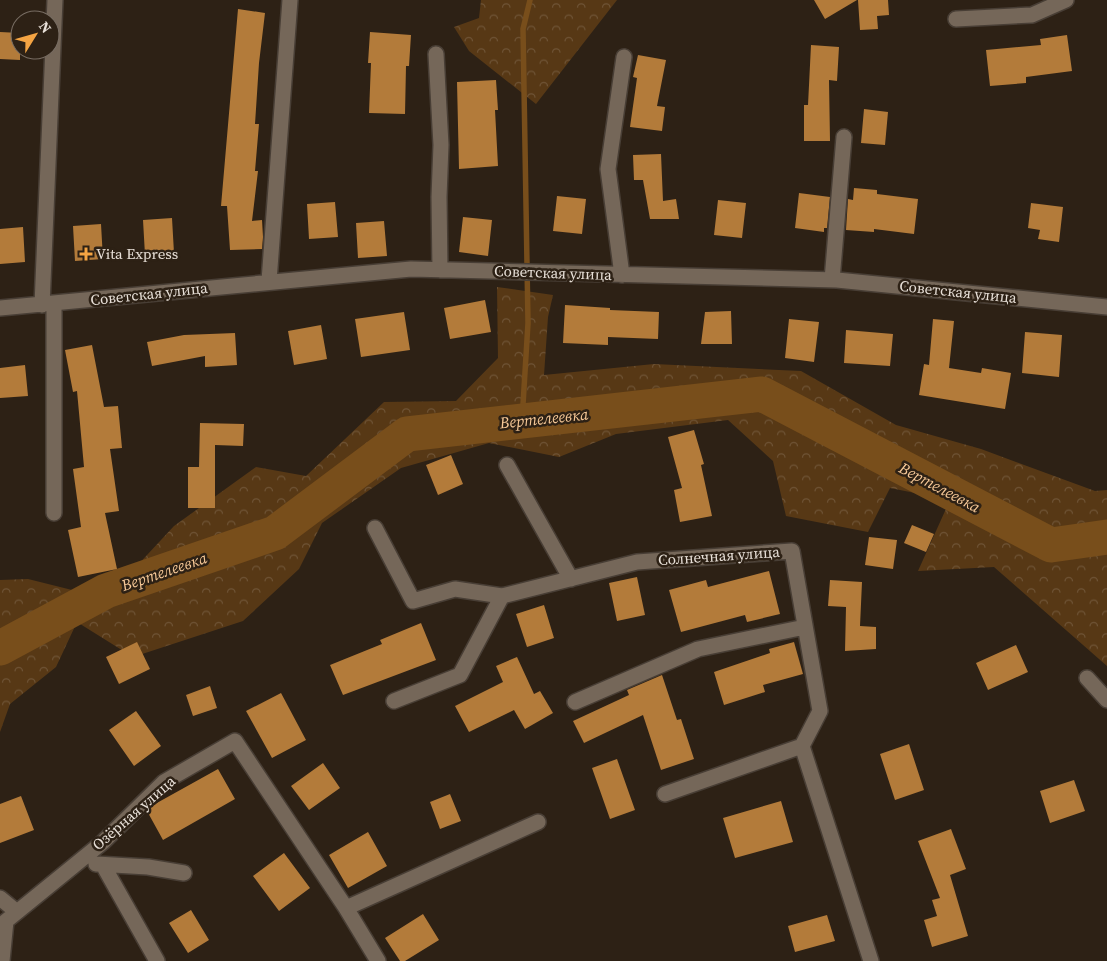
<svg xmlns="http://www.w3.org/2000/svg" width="1107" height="961" viewBox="0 0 1107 961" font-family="'Source Serif 4',serif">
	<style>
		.forest { fill: url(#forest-crowns) }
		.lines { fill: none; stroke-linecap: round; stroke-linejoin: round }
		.stream { stroke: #784e1b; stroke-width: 5.5 }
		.river { stroke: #784e1b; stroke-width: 35 }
		.building { fill: #b37b3a }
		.minor-casing { stroke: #483e35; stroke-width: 18 }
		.minor { stroke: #756759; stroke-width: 15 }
		.poi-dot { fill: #f4a443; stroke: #2d2115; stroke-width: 2 }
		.labels { text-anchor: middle; stroke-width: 5; stroke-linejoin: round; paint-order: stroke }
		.poi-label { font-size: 15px; fill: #e8e0d8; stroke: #2d2115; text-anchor: start }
		.street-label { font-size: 15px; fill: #e8e0d8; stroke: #2d2115 }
		.water-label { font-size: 16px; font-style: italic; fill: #f6c897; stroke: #2d2115 }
	</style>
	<defs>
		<pattern id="forest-crowns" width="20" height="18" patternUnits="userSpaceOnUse" patternTransform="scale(1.25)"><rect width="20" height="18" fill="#573815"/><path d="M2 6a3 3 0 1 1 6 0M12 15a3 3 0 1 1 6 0" fill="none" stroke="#6f5436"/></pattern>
	</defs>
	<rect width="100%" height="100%" fill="#2d2115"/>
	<path class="forest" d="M481,0H617L536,104L469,51L454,27L479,18Z
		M497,287L553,295L548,317L544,375L654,364L801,371L896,425L981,449L1095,491L1107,490V666L994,567L918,571L950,500L890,488L868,532L786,516L773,461L728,420L616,434L559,457L489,443L401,468L322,523L299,569L243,621L133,657L77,622L56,667L10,704L0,732V580L28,579L84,593L134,569L174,526L256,467L306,476L384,402L456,401L498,358Z"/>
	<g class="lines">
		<path class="stream" d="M522,421L528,323L523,29L530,0"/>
		<path class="river" d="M0,648L106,591L275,533L407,434L762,394L1051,545L1107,537"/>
	</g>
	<path class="building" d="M814,0H857L825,19Z
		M858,0H888L889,15L877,16L878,29L860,30Z
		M238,9L265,13L259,63L255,124H259L255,171H258L252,221L262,220L263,237L262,249L230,250L227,206H221Z
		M0,32L20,33V60L0,59Z
		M370,32L411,35L409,66H406L405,114L369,113L371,63H368Z
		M1067,35L1072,71L1026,77V83L990,86L986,50L1041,45L1040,39Z
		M811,45L839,47L837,81L829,80L830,141H804V105H808Z
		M638,55L666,60L657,106L665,107L662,131L630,127L637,78L633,77Z
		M496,80L498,110H495L498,166L459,169L457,82Z
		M864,109L888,112L885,145L861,143Z
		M661,154L663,201L676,199L679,219H650L643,180H634L633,155Z
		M854,188L877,190V194L918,199L914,234L874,229V232L846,230L848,199L853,200Z
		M799,193L830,197L827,228H824V232L795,228Z
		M557,196L586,199L582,234L553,231Z
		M718,200L746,203L742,238L714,235Z
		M335,202L338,237L309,239L307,204Z
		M1031,203L1063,207L1059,242L1038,239L1040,230L1028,228Z
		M463,217L492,220L488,256L459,252Z
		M172,218L174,253L145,255L143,220Z
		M384,221L387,256L358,258L356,223Z
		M101,224L103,259L75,261L73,226Z
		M23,227L25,262L0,264V229Z
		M485,300L491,332L450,339L444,308Z
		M565,305L610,308V310L659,312L658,339L608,337V345L563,343Z
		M731,311L732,344H701L705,312Z
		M404,312L410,350L361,357L355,319Z
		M789,319L819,322L814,362L785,358Z
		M933,319L954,321L949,368L981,373L982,368L1011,373L1005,409L919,395L924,364L929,365Z
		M321,325L327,359L294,365L288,331Z
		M846,330L893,334L890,366L844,363Z
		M1025,332L1062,335L1059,377L1022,373Z
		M235,333L237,365L205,367V356L152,366L147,342L184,335Z
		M92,345L104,407L118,406L122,448L110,449L119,511L105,513L117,569L78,577L68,530L81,527L73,469L84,467L77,391L73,392L65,350Z
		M25,365L28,396L0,398V368Z
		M200,423L244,424L243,446L215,445V508H188V467H199Z
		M694,430L704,464L701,465L712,516L680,522L674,490L682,488L668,437Z
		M451,455L463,484L438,495L426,465Z
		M912,525L934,534L926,552L904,543Z
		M869,537L897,540L893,569L865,565Z
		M769,571L780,614L747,622L745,615L681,632L669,590L706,580L708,587Z
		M637,577L645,615L617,621L609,583Z
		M830,580L862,582L860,626L876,627V649L845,651L846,607L828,606Z
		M544,605L554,638L527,647L516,614Z
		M421,623L436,660L343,695L330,665L382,644L380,640Z
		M137,642L150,669L119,684L106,657Z
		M794,642L803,674L763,685L765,692L724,705L714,672L770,653L769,649Z
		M1016,645L1028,672L988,690L976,663Z
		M517,657L534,694L540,691L553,713L525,729L514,710L469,732L455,706L503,682L496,666Z
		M662,675L677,720L681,719L694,759L661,770L643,715L584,743L573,721L629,695L627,690Z
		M210,686L217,708L193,716L186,695Z
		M281,693L306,740L272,758L246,711Z
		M136,711L161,746L134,766L109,730Z
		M909,744L924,790L895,800L880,754Z
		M617,759L635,810L610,819L592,768Z
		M323,763L340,788L309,810L291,786Z
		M218,769L235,799L163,840L147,811L155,804Z
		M1074,780L1085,811L1050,823L1040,791Z
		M450,794L461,821L440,829L430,802Z
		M21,796L34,830L0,843V804Z
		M781,801L793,842L735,858L723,818Z
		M951,829L966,869L950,875L968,936L932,947L924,920L937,916L932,900L940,898L918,841Z
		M368,832L387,866L348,888L329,855Z
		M284,853L310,888L279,911L253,876Z
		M191,910L209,940L188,953L169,923Z
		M423,914L439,940L405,961H400L385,938Z
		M827,915L835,941L795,952L788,926Z"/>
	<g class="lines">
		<defs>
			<path id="minor" d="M956,19L1032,15L1066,0
				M436,54L441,145L439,197L440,270
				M622,275L608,169L624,57
				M832,280L844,137
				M269,281L290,0
				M54,304V513
				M42,305L55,0
				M0,308L411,269L837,280L1107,307
				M507,465L571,579
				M375,528L413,601L455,589L502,596
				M1087,678L1107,700
				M394,701L460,675L502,596L637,562L792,551L820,711L802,746L871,961
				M575,702L698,649L805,627
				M665,794L802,746
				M96,864L148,867L184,873
				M103,865L157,961
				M0,898L17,912
				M346,908L538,822
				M2,961L6,921L103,842L164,782L235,741L346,908L378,961"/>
		</defs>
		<use href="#minor" class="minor-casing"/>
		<use href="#minor" class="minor"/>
	</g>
	<path class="poi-dot" d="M83.5 246.5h5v5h5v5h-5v5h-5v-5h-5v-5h5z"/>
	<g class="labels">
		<g class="poi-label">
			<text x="96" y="259">Vita Express</text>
		</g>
		<g class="street-label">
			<text transform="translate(553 273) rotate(2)" y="5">Советская улица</text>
			<text transform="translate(958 292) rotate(6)" y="5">Советская улица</text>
			<text transform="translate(149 294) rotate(-6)" y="5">Советская улица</text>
			<text transform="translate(719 556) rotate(-4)" y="5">Солнечная улица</text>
			<text transform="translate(134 813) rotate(-41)" y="5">Озёрная улица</text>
		</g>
		<g class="water-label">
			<text transform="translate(544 418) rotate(-6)" y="6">Вертелеевка</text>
			<text transform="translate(940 487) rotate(28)" y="6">Вертелеевка</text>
			<text transform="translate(164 571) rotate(-19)" y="6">Вертелеевка</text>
		</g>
	</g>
	<g transform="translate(35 35) rotate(53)"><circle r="24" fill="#2d2115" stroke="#786d63"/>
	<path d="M0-4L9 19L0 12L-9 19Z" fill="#f4a443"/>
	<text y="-8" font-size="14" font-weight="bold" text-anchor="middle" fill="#e8e0d8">N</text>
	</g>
</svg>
